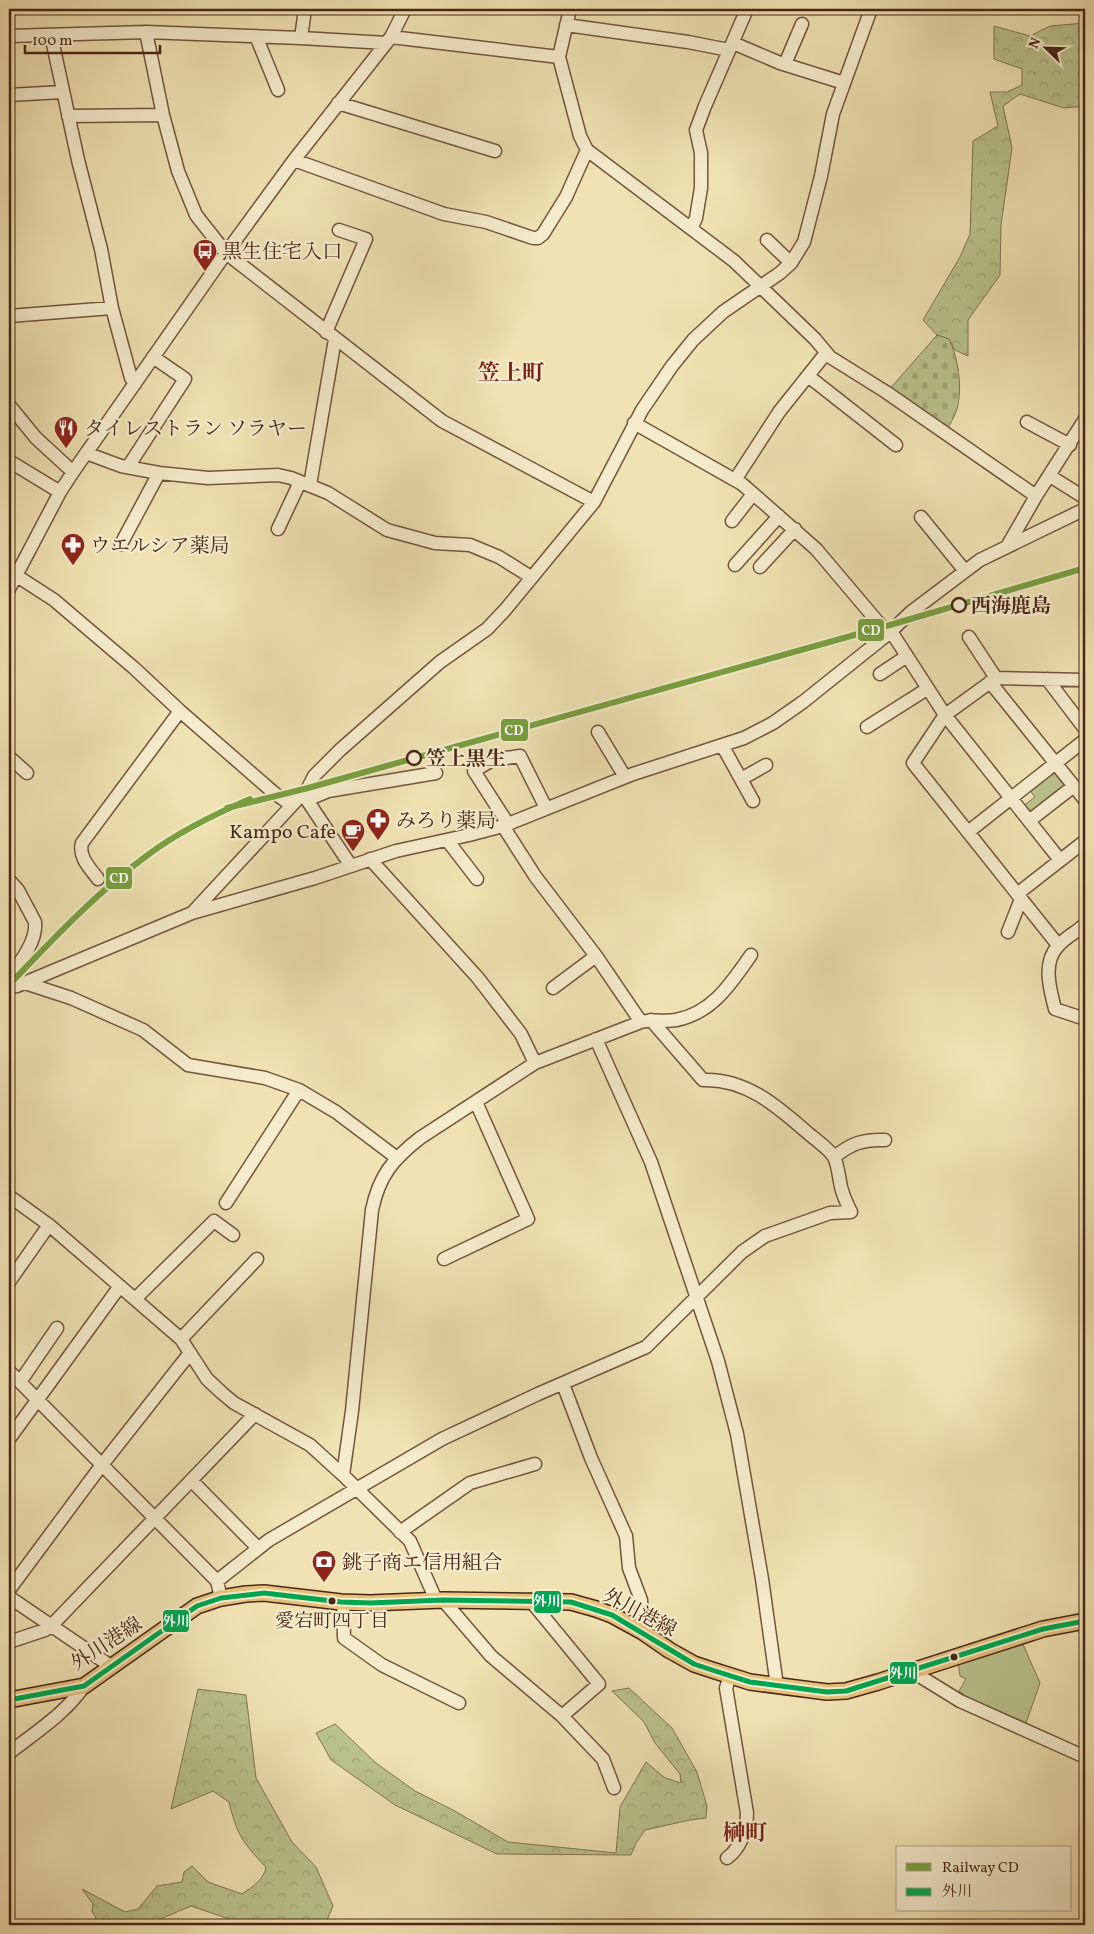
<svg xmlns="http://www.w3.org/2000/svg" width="1094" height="1934" viewBox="0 0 1094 1934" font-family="Vollkorn,'Noto Serif JP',serif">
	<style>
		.green { fill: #bac38c; stroke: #827452 }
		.forest { fill: url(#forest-crowns); stroke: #827452 }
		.cemetery { fill: url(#cemetery-stones); stroke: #827452 }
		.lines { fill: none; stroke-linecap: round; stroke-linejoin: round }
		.minor-casing { stroke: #74553e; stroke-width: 15 }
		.major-casing { stroke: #4a2618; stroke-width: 18 }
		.minor { stroke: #f5eccd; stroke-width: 12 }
		.major { stroke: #e8c179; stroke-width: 15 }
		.bus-1-casing { stroke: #f5eccd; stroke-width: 9 }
		.bus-1 { stroke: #00a651; stroke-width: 5 }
		.rail-1-casing { stroke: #f5eccd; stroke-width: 10 }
		.rail-1 { stroke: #79a140; stroke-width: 6 }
		.stop-dot { fill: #f5eccd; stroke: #4a2618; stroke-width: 2.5 }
		.bus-dot { fill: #4a2618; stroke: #f5eccd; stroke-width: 2 }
		.labels { text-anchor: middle; stroke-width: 4.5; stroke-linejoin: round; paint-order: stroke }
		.bus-label { font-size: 19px; fill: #4a2618; stroke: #f5eccd }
		.poi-label { font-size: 20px; fill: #4a2618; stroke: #f5eccd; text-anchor: start }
		.stop-label { font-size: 20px; font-weight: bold; fill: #4a2618; stroke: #f5eccd; text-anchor: start }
		.street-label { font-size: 20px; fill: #4a2618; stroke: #f5eccd }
		.quarter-label { font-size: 22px; font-weight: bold; fill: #7a1f14; stroke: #f5eccd }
		.line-badge { stroke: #f5eccd; stroke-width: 2 }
		.badge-label { font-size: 14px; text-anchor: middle; font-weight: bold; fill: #fff }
	</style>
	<defs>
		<pattern id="forest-crowns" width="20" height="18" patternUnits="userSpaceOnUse" patternTransform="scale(1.25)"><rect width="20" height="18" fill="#bac38c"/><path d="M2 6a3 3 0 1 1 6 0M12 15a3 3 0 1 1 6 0" fill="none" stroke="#a1a778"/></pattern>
		<pattern id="cemetery-stones" width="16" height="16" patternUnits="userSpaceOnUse" patternTransform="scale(1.25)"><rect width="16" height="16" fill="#bac38c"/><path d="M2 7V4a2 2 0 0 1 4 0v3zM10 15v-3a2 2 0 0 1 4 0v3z" fill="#a1a778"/></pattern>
	</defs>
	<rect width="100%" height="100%" fill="#f0e2b2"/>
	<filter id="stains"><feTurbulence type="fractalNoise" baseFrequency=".004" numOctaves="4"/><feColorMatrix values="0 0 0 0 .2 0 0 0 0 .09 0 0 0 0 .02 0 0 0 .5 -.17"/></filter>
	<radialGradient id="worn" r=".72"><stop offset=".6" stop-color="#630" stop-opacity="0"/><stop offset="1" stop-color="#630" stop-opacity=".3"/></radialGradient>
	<path class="green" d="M1054,772L1066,785L1030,817L1022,807L1035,797L1029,789Z
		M1021,1640L1040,1683L1025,1726L971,1700L959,1691L966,1679L960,1676L958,1662Z"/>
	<path class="forest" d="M1085,23V106L1064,108L1020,94L1003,106L1012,148L1001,225L1000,275L968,320V356L955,350L949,339L937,335L923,320L960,257L970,234L973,141L998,126L990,92H1007L1022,85V69L994,59V26L1030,36L1050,26Z
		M629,1688L672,1728L697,1772L707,1806L706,1818L690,1820L645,1830L636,1843L631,1855L497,1854L395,1805L331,1760L316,1733L335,1724L376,1763L415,1791L453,1810L508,1842L616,1853L620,1807L646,1762L665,1778L681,1783L680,1774L655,1743L644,1722L612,1691Z
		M198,1689L246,1695L256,1778L292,1842L316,1867L333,1906L325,1925H285L278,1923L247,1925L191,1906L146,1925L99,1924L92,1911L93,1904L82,1889L125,1912L138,1909L157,1886L182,1882L184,1872L192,1866L208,1882L242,1894C252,1887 264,1880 266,1867C242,1842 237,1835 229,1802L213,1791L171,1809Z"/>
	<path class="cemetery" d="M937,335L949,339C958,357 962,385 958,405C956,414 951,423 946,431L888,391Z"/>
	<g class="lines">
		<defs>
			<path id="minor" d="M570,9L559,57L580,136L587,150L734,261L815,339L830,357L886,392L1036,496
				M566,25L688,42L729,50
				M146,32L163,115L178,171L196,215L226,253L442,421L594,502
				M51,35L78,160L101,249L112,308L131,378L135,384
				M9,36L146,32L301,38L386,43
				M256,36L278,90
				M391,37L559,57
				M301,38L305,9
				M733,43L780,63L844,83
				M785,64L802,24
				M9,95L62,92
				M338,103L495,151
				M68,116L163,115
				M294,160L444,214L486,222L533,238H538L543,234L566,197L587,150
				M692,227L696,218L701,188V153L696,130L705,106L747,9
				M767,240L791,263
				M9,316L112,308
				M326,332L366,239L339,230
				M808,376L896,445
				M9,405L36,438L73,472
				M1027,422L1070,445
				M634,423L742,484L816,549L888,634L894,636L945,715L1060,860
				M86,453L121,466L159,473L208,478L278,475L291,478L328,493L387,530L435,543L470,545L499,557L531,577
				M9,461L60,492
				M128,467L185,379L153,357
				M1050,476L1085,498
				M735,480L779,412L826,353
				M310,485L335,339
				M921,517L965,571
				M732,521L753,494
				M278,529L300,482
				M121,544L159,473
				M1008,545L1036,496L1085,419
				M735,565L779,516
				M760,567L795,529
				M17,576L54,600L134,668L180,711L273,792L291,805
				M9,589L60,492L73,472L226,253L294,160L391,37L405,9
				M969,637L996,678
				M880,674L907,656
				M1047,679L1085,729
				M990,682L1085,800
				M867,727L927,689
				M598,732L625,777
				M722,745L753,801
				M9,757L27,773
				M741,779L766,765
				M301,795L307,800L351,866
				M307,800L328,791L436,773
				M1029,821L1074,786
				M508,824L474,771L492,760L520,756L546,808
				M503,826L535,876L596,956L641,1022
				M968,832L1085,740
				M447,840L477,879
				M370,859L478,978L521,1034L535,1063
				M98,879C90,868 78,857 82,843L180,711
				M9,880L18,890L35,922C37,942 20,962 9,977
				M1017,894L1085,841
				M192,913L308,788L314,776L340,750L440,662L487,629L505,610L594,502L642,410L672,366L693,340L723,312L780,273L791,263L804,242L821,176L833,114L871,9
				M1085,924C1077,932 1066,937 1058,946C1042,963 1050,989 1055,1009L1085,1019
				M1008,932L1021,899
				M1058,945L913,763L945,715L996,678L1085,680
				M25,983L71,998L143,1030L188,1065L265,1078L299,1090L336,1112L397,1158
				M9,987L17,986L192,913L315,878L396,851L469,835L503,826L633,774L744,738L773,723L803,702L888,634L911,612L980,560L1085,509
				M553,988L596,956
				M596,1039L651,1162L718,1361L737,1434L762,1579L777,1686
				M834,1157C851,1144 862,1139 885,1140
				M9,1196L49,1225L181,1339L207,1379L222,1393L234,1403L310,1445L343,1475L410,1541L436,1600
				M226,1203L299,1090
				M444,1259L528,1219L476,1102
				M9,1282L49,1225
				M135,1299L214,1221L233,1235
				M181,1339L257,1259
				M9,1371L217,1581L221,1598
				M20,1382L57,1328
				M563,1384L591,1458L626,1536L629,1568L641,1600L643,1632
				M9,1439L120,1286
				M343,1475L352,1411L372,1210C379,1176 393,1159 420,1138L535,1063L641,1022C653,1019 665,1022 676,1020C713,1013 731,983 751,955
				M191,1480L258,1548
				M400,1532L470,1483L535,1464
				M217,1581L269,1540L442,1439L538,1394L646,1347L742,1252L765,1236L830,1213L851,1212C847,1204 843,1195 841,1187C839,1178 838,1165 834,1157C830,1150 815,1139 809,1134C778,1107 746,1078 703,1080L651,1020
				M9,1590L101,1466L190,1353
				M9,1597L112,1667
				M443,1600L491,1656L562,1716L603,1759L614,1788
				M530,1600L599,1684L562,1716
				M343,1602L344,1638L382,1665L459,1703
				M9,1642L45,1630L51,1626L255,1414
				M913,1672L960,1701L1085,1757
				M9,1753C36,1732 65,1714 84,1686
				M727,1858C741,1848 747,1829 747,1813L726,1688L730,1676"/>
			<path id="major" d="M9,1700L84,1686L197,1606L221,1598L246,1594L264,1593L341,1602L370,1603L443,1600L571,1602L596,1609L612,1615L643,1632L669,1650L694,1664L712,1670L750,1682L827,1692L846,1691L878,1682L1043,1629L1085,1621"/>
		</defs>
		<use href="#minor" class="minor-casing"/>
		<use href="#major" class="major-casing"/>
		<use href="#minor" class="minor"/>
		<use href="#major" class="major"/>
		<defs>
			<path id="bus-1" d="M9,1700L84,1686L197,1606L221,1598L264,1593L341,1602L370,1603L443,1600L571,1602L612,1615L694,1664L712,1670L750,1682L827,1692L846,1691L1043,1629L1085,1621"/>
		</defs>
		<use href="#bus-1" class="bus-1-casing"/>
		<use href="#bus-1" class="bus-1"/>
		<defs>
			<path id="rail-1" d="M227,808L308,788L883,627L1085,568
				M9,985C53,939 97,892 149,854C180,831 215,814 250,799"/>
		</defs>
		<use href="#rail-1" class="rail-1-casing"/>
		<use href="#rail-1" class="rail-1"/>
	</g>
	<defs>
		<symbol id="bus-pin" viewBox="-11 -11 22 30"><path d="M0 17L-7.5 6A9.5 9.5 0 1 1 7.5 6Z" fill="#8f2418" stroke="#f5eccd"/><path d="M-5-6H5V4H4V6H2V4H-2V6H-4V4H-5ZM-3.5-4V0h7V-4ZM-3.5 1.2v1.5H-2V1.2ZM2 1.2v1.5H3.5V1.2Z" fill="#fff"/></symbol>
		<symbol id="restaurant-pin" viewBox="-11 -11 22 30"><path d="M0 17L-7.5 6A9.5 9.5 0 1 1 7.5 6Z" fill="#8f2418" stroke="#f5eccd"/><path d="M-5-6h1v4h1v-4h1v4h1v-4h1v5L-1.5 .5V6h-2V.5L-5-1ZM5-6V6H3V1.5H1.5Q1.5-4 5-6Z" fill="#fff"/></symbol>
		<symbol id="pharmacy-pin" viewBox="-11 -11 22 30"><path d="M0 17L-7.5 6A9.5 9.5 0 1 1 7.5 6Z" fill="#8f2418" stroke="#f5eccd"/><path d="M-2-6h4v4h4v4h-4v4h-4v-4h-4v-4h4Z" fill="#fff"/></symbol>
		<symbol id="cafe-pin" viewBox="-11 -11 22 30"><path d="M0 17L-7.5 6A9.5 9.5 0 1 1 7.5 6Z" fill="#8f2418" stroke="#f5eccd"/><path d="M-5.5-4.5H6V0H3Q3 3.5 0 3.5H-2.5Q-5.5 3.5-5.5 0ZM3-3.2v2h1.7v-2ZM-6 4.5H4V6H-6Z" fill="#fff"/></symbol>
		<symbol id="bank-pin" viewBox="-11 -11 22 30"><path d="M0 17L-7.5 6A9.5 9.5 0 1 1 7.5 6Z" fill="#8f2418" stroke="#f5eccd"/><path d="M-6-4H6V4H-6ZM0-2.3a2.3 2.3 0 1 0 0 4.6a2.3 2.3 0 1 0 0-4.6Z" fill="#fff"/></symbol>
	</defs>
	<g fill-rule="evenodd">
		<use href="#bus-pin" x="191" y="237" width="28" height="38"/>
		<use href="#restaurant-pin" x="52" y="414" width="28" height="38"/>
		<use href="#pharmacy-pin" x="59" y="531" width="28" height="38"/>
		<use href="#pharmacy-pin" x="364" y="806" width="28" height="38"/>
		<use href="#cafe-pin" x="339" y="817" width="28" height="38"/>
		<use href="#bank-pin" x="310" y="1548" width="28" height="38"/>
	</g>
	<g class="stop-dot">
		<circle cx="959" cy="605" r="7"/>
		<circle cx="414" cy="758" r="7"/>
	</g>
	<g class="bus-dot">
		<circle cx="332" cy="1601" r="4.5"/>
		<circle cx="954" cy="1657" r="4.5"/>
	</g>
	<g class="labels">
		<g class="bus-label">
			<text x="332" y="1627">愛宕町四丁目</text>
		</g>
		<g class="poi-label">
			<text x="222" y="258">黒生住宅入口</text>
			<text x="84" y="435">タイレストラン ソラヤー</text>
			<text x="90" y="552">ウエルシア薬局</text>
			<text x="396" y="827">みろり薬局</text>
			<text x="336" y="838" text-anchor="end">Kampo Cafe</text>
			<text x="342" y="1569">銚子商エ信用組合</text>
		</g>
		<g class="stop-label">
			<text x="971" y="612">西海鹿島</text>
			<text x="426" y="765">笠上黒生</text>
		</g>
		<g class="street-label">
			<text transform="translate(640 1612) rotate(28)" y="7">外川港線</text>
			<text transform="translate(106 1643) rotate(-33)" y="7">外川港線</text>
		</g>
		<g class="quarter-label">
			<text x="511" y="380">笠上町</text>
			<text x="745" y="1840">榊町</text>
		</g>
	</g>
	<g class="line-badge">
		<rect x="857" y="618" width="28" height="24" rx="5" fill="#79a140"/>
		<rect x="500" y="718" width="29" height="24" rx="5" fill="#79a140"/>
		<rect x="105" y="866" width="28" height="24" rx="5" fill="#79a140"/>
		<rect x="533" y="1590" width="29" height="24" rx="5" fill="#00a651"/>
		<rect x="162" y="1609" width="28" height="24" rx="5" fill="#00a651"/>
		<rect x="889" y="1661" width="29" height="24" rx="5" fill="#00a651"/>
	</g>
	<g class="badge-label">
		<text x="871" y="635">CD</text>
		<text x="514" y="735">CD</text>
		<text x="119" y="883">CD</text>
		<text x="547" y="1606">外川</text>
		<text x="176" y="1626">外川</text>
		<text x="903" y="1678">外川</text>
	</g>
	<rect width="1094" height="1934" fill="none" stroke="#f0e2b2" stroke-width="30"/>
	<rect x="10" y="10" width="1074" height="1914" fill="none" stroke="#4a2618" stroke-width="2.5"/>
	<rect x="15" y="15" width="1064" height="1904" fill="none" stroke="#4a2618"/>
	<rect x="896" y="1846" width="175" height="65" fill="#f5eccd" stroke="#b19d85"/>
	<rect x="906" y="1863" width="25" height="8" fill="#79a140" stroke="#b19d85"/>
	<text x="942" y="1872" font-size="15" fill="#4a2618">Railway CD</text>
	<rect x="906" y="1888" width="25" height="8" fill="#00a651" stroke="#b19d85"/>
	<text x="942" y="1896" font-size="15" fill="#4a2618">外川</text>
	<g transform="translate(1046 48) rotate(293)" stroke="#f5eccd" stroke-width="4" paint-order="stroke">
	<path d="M0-4L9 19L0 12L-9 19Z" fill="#4a2618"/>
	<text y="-8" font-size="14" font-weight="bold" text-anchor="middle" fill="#4a2618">N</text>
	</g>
	<path d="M25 45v8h135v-8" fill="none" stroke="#4a2618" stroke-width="2.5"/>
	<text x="32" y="45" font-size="15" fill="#4a2618" stroke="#f5eccd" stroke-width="4" paint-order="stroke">100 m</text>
	<rect width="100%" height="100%" filter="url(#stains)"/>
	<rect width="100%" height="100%" fill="url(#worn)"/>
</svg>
